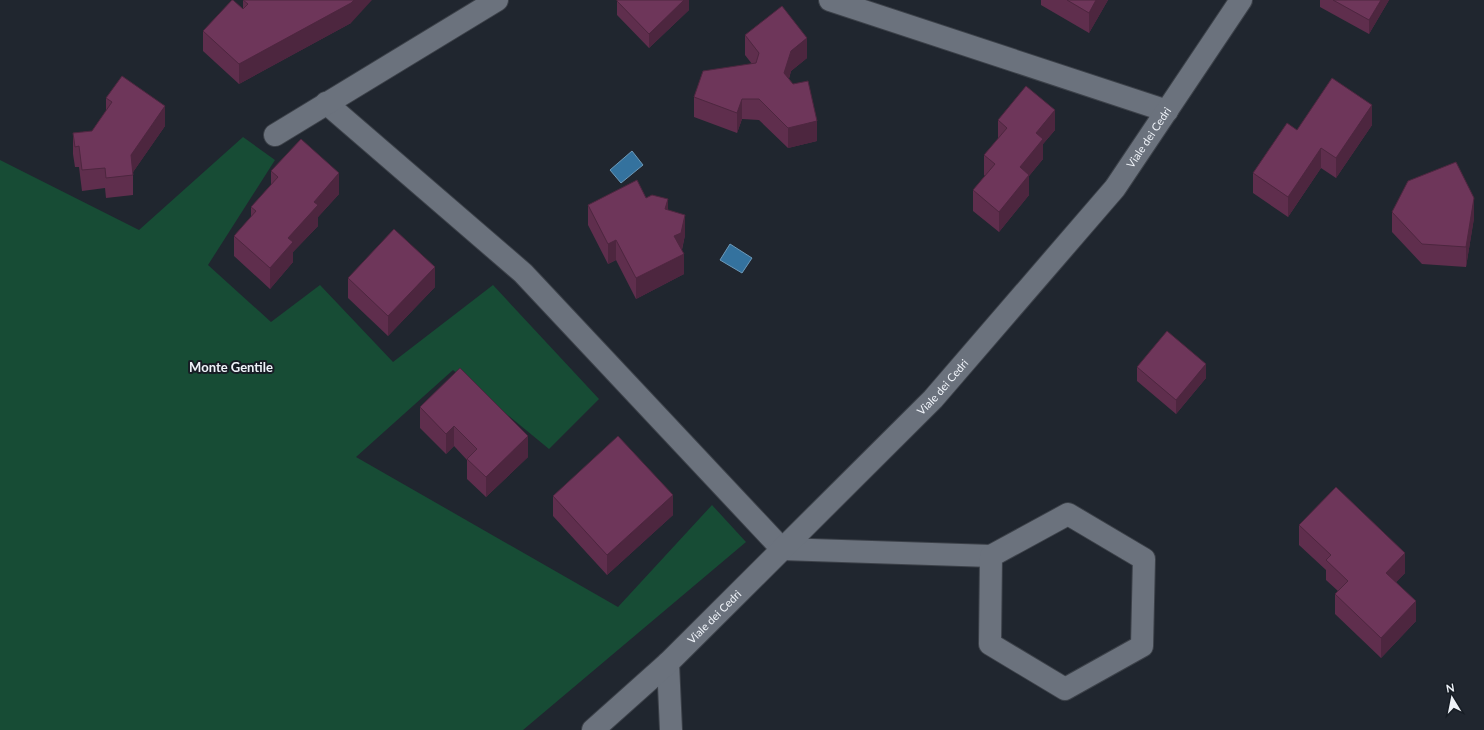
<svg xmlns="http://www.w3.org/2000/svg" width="1484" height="730" viewBox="0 0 1484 730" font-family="Lato,sans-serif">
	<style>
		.green { fill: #174c35 }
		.water { fill: #34729e; stroke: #6c99b9 }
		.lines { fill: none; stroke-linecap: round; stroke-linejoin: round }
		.street-casing { stroke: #3c4149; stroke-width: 24 }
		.street { stroke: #6b727d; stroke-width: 22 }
		.wall { fill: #5f2e4d }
		.shaded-wall { fill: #4d263f }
		.building { fill: #6e365a; stroke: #4d263f }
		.labels { text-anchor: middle; stroke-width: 4; stroke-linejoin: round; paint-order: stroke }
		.street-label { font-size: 11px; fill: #eff3f9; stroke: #171d25 }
		.quarter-label { font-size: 13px; font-weight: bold; fill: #eff3f9; stroke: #171d25 }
	</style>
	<rect width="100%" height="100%" fill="#20262f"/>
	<path class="green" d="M243,137L275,160L208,265L271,322L320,285L393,362L493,285L599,399L549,449L453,370L356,457L618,607L712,505L746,542L523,730H0V160L139,230Z"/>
	<path class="water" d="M632,151L643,165L621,183L610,170Z
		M730,244L752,258L742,273L720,260Z"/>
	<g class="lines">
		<defs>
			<g id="street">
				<path d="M830,0L1167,111"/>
				<path d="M326,103L523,273L782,549L991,556"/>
				<path d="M275,135L497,0"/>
				<path d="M1068,514L1144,559L1142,646L1065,689L990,644L991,556Z"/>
				<path d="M668,663L671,730"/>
				<path id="s1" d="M593,730L668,663L933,399L1115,188L1241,0"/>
			</g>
		</defs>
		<use href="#street" class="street-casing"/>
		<use href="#street" class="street"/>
	</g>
	<path class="wall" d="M243,0L351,23L239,84L203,51V31L243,9Z
		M689,0V10L649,48L617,15V1Z
		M1041,0H1108L1089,33L1041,5Z
		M1320,0H1389L1369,34L1320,7Z
		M745,35L807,58L791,71L789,79L817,141L788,148L759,120L742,119L737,133L694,117V97L752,64L745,55Z
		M106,98L165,126L133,172V195L106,198L105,188L82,191L79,167H75L73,154V133L92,131L106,111Z
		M998,120L1055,130L1043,144V159L1029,176V195L999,232L973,211V190L985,176L984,175V155L998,139Z
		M1372,125L1336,178L1321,168L1288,217L1253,193V173L1297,130Z
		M271,171L339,194L318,217V226L293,252V262L270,289L234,256V236L251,217V207L271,185Z
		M646,198L668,210L685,235L682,250L684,274L636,299L616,260L608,264L588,225V205Z
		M1392,212L1474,218L1466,267L1422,264L1392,232Z
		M348,278L435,287L388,336L348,298Z
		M1137,367L1206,378L1176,414L1137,381Z
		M420,407L528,457L486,497L467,479V460L454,446L446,454L420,428Z
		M553,496L673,515L607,575L553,516Z
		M1299,525L1405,573L1396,582L1416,621L1381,658L1335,614V594L1338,591L1326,580V570L1299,545Z"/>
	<path class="shaded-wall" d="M354,0H372L351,23L239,84V64Z
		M684,0H689V10L649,48V34Z
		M1096,0H1108L1089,33V13Z
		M1381,0H1389L1369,34V20Z
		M807,38V58L791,71L784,94V73L791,51Z
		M742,99V119L737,133V113Z
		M1372,105V125L1336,178V158Z
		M165,106V126L131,175V155Z
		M1055,110V130L1043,144V159L1029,176V195L999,232V212L1036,133Z
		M817,121V141L788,148V128Z
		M1321,148V168L1288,217V197Z
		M339,173V194L318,217V226L293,252V262L270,289V268L288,238L314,202Z
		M1474,198V218L1466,267V247Z
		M668,199V219L665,209Z
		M685,215V235L681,253L674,236Z
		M616,240V260L608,264V244Z
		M684,254V274L636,299V278Z
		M435,267V287L388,336V316Z
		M1206,364V378L1176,414V400Z
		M454,426V446L446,454V434Z
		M528,436V457L486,497V477Z
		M673,495V515L607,575V555Z
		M1405,553V573L1386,593V573Z
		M1416,601V621L1381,658V638Z"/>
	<path class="building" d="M232,0H233L243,9L248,4L243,0H354L351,3L239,64L203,31Z
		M617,0H684L649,34L617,1Z
		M1067,0H1096L1089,13Z
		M1333,0H1381L1369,20Z
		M782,6L807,38L791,51L784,73L793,84L808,81L817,121L788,128L759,99H742L737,113L694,97L703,71L756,63L759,53L745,35Z
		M122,76L165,106L131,155L133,175L106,178L105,168L82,170L79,146L75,147L73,133L92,131L112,102L106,98Z
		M1332,78L1372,105L1336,158L1321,148L1288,197L1253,173L1287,123L1297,130Z
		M1026,86L1055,110L1036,133L1043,139L1020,167L1029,175L999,212L973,190L995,164L984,155L1007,128L998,120Z
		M301,139L339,173L314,202L318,205L288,238L293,242L270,268L234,236L256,211L251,207L278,177L271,171Z
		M1456,162L1474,198L1466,247L1422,244L1392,212L1408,181Z
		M637,180L646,198L652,195L668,199L665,209L685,215L681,233L674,236L684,254L636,278L616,240L608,244L588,205Z
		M394,229L435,267L388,316L348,278Z
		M1167,331L1206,364L1176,400L1137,367Z
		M460,368L528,436L486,477L467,459L477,449L454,426L446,434L420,407Z
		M618,436L673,495L607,555L553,496Z
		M1336,487L1405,553L1386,573L1416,601L1381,638L1335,594L1348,581L1326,560L1331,555L1299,525Z"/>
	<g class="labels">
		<g class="street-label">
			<text dy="4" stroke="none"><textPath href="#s1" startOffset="814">Viale dei Cedri</textPath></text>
			<text dy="4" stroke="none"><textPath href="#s1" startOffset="490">Viale dei Cedri</textPath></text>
			<text dy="4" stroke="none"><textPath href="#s1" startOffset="166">Viale dei Cedri</textPath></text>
		</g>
		<g class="quarter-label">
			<text x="231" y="372">Monte Gentile</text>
		</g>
	</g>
	<g transform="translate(1452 698) rotate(350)" stroke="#171d25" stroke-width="3" paint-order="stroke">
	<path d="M0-3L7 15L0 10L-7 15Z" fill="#eff3f9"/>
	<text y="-6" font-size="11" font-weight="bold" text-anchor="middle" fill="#eff3f9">N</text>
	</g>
</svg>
